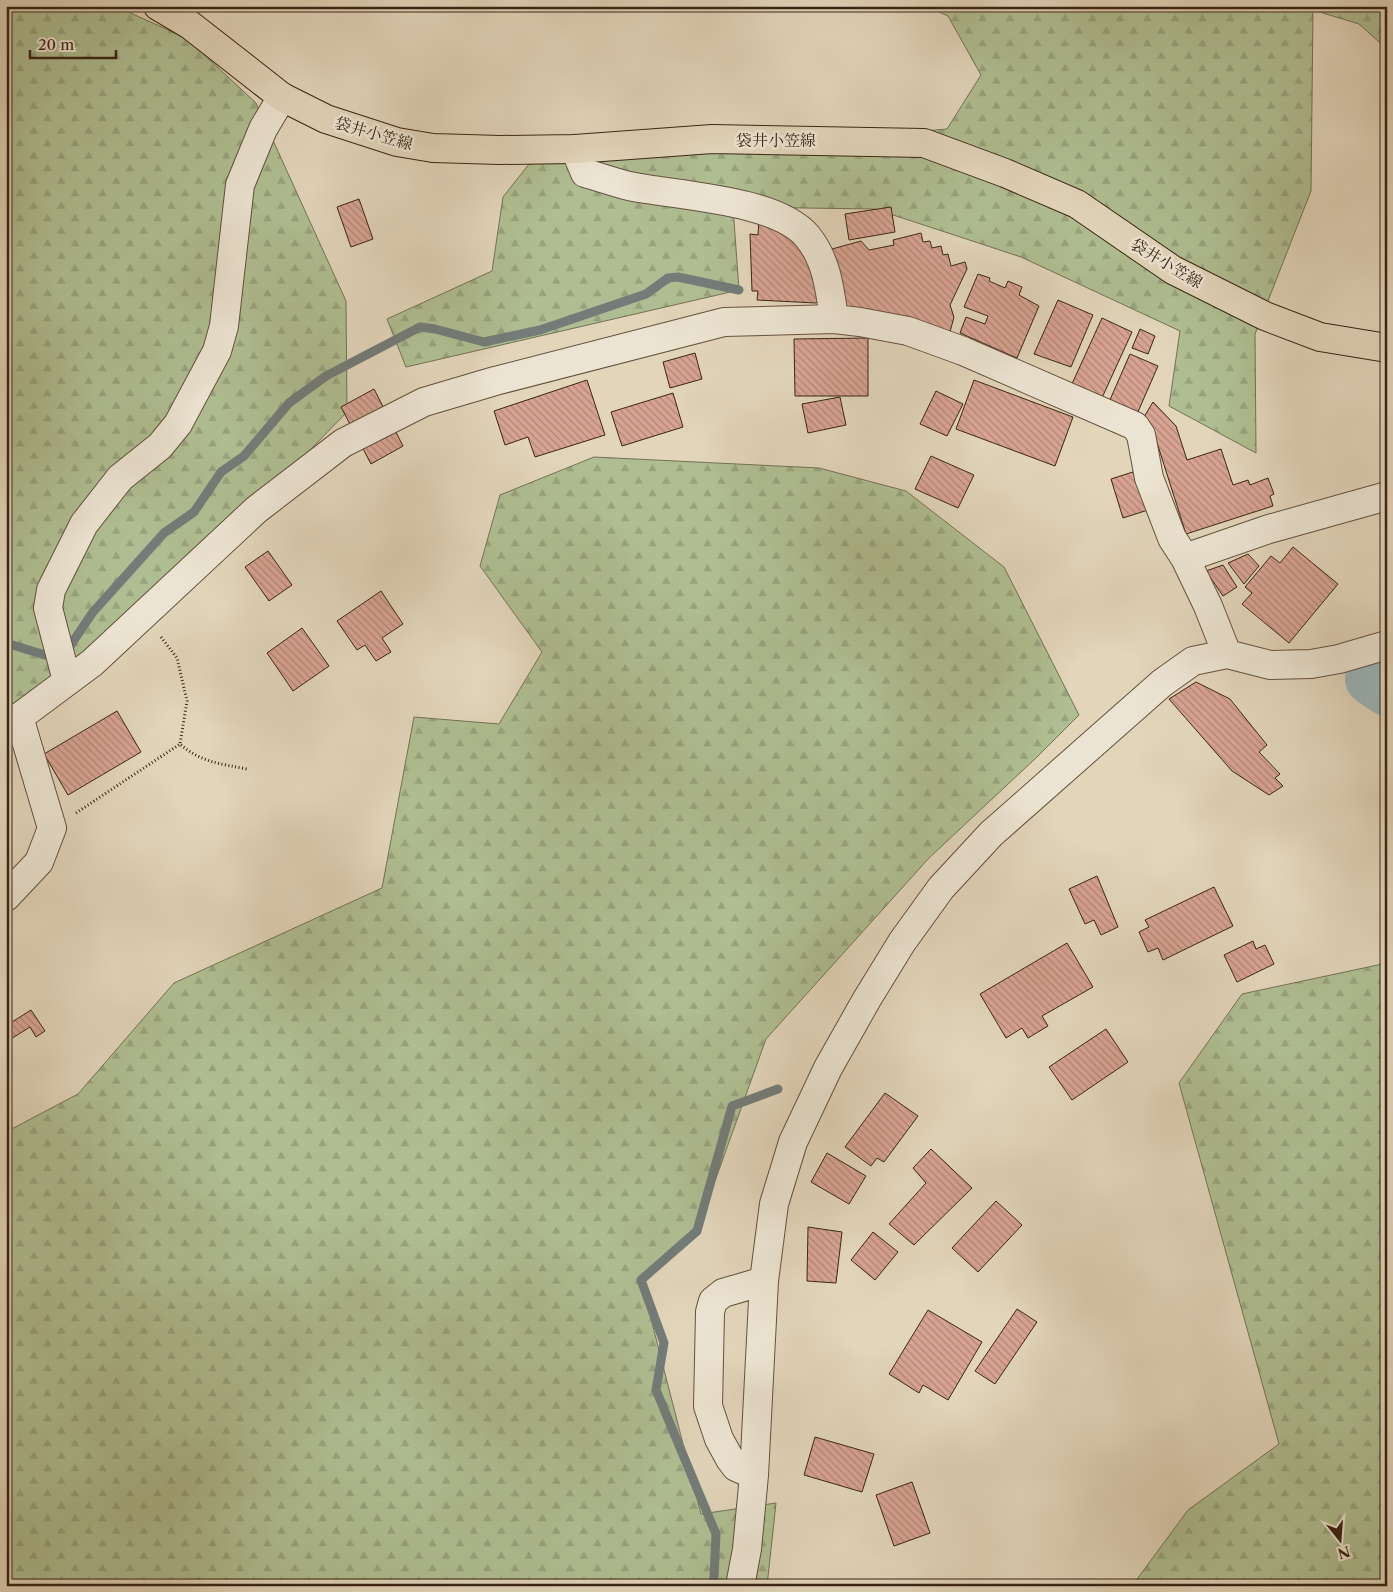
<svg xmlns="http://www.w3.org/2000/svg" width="1393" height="1592" viewBox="0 0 1393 1592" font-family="'Libre Caslon Text','Noto Serif JP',serif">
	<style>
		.forest { fill: url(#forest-firs); stroke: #747254 }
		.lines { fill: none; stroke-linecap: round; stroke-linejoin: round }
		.stream { stroke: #737c79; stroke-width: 9 }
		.river { stroke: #9ab6bb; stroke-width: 52 }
		.building { fill: url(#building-back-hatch); stroke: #392515 }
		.minor-casing { stroke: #63513e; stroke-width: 30 }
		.major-casing { stroke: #392515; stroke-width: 30 }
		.path { stroke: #392515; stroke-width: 3; stroke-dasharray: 1 2.5; stroke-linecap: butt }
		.minor { stroke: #ece4d2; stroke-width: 28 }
		.major { stroke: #e2d5ba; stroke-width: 28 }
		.labels { text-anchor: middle; stroke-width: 5; stroke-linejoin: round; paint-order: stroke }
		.street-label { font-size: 16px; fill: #392515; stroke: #ece4d2 }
	</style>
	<defs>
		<pattern id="forest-firs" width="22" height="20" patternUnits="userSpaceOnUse" patternTransform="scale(1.25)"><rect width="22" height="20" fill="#afbe92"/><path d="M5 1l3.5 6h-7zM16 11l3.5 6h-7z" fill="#97a37d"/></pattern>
		<pattern id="building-back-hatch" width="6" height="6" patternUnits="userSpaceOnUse" patternTransform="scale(1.25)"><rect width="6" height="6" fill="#d8a392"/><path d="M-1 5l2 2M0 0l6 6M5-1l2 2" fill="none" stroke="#b08576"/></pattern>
	</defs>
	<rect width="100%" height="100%" fill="#e2d5ba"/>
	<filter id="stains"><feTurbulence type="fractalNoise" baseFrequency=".004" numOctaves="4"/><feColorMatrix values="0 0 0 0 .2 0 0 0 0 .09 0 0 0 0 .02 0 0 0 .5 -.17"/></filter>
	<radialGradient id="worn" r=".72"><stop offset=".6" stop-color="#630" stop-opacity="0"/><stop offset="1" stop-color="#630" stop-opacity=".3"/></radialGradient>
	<path class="forest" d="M6,6H115L186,38L256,103L346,301L347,412L120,645L6,728Z
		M925,6H1387V49L1359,24L1313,10L1311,191L1255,334L1256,453L1169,406L1180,331L1021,257L875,209L733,207L739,290L406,367L387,319L492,271L503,197L529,164L947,129L981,75L948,16Z
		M594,457L819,468L906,491L1004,567L1079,715L1037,757L929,858L766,1039L697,1231L641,1280L701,1514L776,1503L767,1586H6V1132L78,1094L174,983L382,888L414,717L499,724L542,652L480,566L500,495Z
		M1387,963V1586H1132L1188,1510L1279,1444L1179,1083L1242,994Z"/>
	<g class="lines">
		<path class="stream" d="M6,643L45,655L70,646L93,612L164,533L194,512L221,472L244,456L289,403L326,376L420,327L435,329L484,342L540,330L646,294L668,278L678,277L739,290
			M712,1586L714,1577L716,1534L656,1390L664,1343L641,1280L697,1231L732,1106L778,1089"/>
		<path class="river" d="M1371,679L1387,690"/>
	</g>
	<path class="building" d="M359,199L373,239L351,247L337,207Z
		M891,207L895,232L849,240L845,214Z
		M759,219L799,240L821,285V298L816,303L757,300L758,291H752L750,234L758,235Z
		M921,233L923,242L930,241L932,248L941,246L943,255L948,254L951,266L965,262L967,269L950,305L954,317L947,343L846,313L833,283L832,249L861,241L869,250L894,245L893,240Z
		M978,274L990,278L989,281L1005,288L1008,281L1022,287L1019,295L1039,306L1017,358L960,333L966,317L985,324L988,316L964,307Z
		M1058,300L1093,315L1071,367L1034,354Z
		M1102,318L1132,332L1101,400L1071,386Z
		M1140,329L1155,336L1148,354L1132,348Z
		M868,338V396H795L794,339Z
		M695,353L702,379L670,388L663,362Z
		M1130,354L1158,366L1137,414L1109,402Z
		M587,380L605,435L535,457L528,437L505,445L494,411Z
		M974,380L1073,417L1055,466L956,429Z
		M374,389L403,446L371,464L341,407Z
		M936,391L963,404L947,436L920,424Z
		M673,393L683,427L622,446L611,412Z
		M840,397L846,425L808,433L802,404Z
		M1153,402L1176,426L1187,460L1221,449L1233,485L1248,480L1250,485L1268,478L1274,494L1270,496L1273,506L1186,534L1152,427L1144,417Z
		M931,456L974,475L958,508L915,489Z
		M1136,471L1148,510L1123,518L1111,479Z
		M1293,547L1338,584L1289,643L1242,604L1252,593L1245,587L1271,556L1280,563Z
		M268,551L292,585L269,601L245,567Z
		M1248,554L1259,566L1244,584L1228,563Z
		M1223,565L1237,587L1223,596L1206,571Z
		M381,591L403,624L382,638L391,652L376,661L365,645L357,650L337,621Z
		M302,628L329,666L293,691L267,653Z
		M1196,682L1230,699L1267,745L1259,752L1280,774L1275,778L1283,786L1269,795L1232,771L1169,699Z
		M117,711L141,752L68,795L44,754Z
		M1097,876L1118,927L1101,935L1094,920L1085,924L1069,889Z
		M1214,887L1233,926L1163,960L1158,948L1148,952L1139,932L1149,927L1145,920Z
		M1253,941L1256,949L1265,945L1274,964L1237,982L1224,955Z
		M1067,943L1093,987L1042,1016L1048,1026L1028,1038L1022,1028L1006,1038L980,994Z
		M31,1010L45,1031L36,1037L30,1027L6,1042V1014L12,1022Z
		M1106,1029L1128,1062L1072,1100L1049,1067Z
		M885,1093L918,1116L884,1162L877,1158L871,1166L845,1147Z
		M931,1149L972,1188L914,1245L889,1224L926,1183L913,1168Z
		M827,1153L866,1176L849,1204L811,1182Z
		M996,1201L1022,1225L978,1272L952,1248Z
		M808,1227L842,1232L836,1283L807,1281Z
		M873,1232L898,1252L875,1280L851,1260Z
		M1017,1309L1037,1322L995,1384L975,1371Z
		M928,1310L982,1342L948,1400L923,1385L919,1393L889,1374Z
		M815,1437L874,1454L862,1492L804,1475Z
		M912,1482L930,1533L894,1546L876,1495Z"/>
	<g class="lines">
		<defs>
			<path id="minor" d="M575,149L585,173C599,177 614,182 629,186C677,196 775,199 807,236C827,260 830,290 834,319
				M1185,558L1269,529L1387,496
				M67,681L48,608L51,590L84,524L120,478L160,446L178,424L217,351L224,326L240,185L263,129L282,97
				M6,727L92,663L256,510L343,443L424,402L495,381L724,322L834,319L860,322L908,331L963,351L1135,426L1141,435L1149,478L1172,538L1185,558L1208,606L1227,654
				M6,897L39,862L52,828L19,717
				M754,1475L736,1467L730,1459L719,1439L708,1406L710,1312L713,1301L723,1293L764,1281
				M740,1586L747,1549L754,1475L764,1281L774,1204L793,1142L828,1068L867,999L902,942L941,888L991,834L1162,683L1193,661L1227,654L1270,665L1311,664L1339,659L1387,645"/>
			<path id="major" d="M158,6L190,25L282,97L326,119L397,142L433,148L500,150L575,149L712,139L924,143L1005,173L1077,204L1173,270L1265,316L1320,337L1387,348"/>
		</defs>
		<use href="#minor" class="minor-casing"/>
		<use href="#major" class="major-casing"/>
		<path class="path" d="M161,637L177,658L187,701L180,744
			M76,813L180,744C200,762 221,764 247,769"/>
		<use href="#minor" class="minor"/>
		<use href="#major" class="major"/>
	</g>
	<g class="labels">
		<g class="street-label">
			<text transform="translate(374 133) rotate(16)" y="6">袋井小笠線</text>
			<text x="776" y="146">袋井小笠線</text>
			<text transform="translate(1167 263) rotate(31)" y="6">袋井小笠線</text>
		</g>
	</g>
	<rect width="1393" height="1592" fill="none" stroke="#e2d5ba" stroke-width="25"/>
	<rect x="8" y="8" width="1378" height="1577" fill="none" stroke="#392515" stroke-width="2.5"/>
	<rect x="12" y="12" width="1368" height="1567" fill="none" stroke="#392515"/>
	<g transform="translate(1340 1540) rotate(163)" stroke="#ece4d2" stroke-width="4" paint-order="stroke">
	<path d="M0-4L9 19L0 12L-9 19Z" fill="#392515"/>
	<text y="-8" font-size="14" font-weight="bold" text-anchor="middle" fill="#392515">N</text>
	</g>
	<path d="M30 50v8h86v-8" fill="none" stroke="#392515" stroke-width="2.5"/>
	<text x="38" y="50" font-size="15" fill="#392515" stroke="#ece4d2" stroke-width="4" paint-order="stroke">20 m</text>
	<rect width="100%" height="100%" filter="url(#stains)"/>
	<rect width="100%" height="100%" fill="url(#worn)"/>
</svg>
